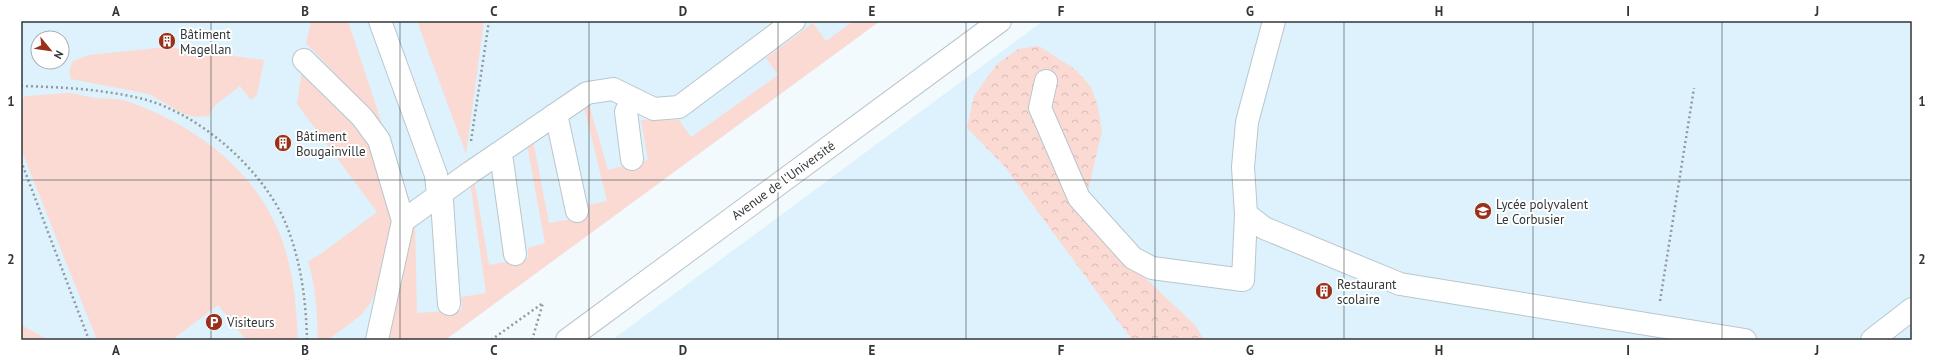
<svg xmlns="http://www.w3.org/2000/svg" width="1933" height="361" viewBox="0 0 1933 361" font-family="'PT Sans',sans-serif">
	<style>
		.built { fill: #ddf2fc; fill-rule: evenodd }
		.forest { fill: url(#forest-crowns) }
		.park { fill: #fadad3 }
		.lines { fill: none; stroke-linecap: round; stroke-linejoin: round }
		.minor-casing { stroke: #b9c6cc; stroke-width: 24 }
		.path { stroke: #92989b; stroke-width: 2.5; stroke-dasharray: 2 3; stroke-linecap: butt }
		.minor { stroke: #fff; stroke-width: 22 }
		.grid { fill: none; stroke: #313638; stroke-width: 1; stroke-opacity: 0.55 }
		.labels { text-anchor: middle; stroke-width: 4; stroke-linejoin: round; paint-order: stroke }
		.poi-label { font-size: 13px; fill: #313638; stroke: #fff; text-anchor: start }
		.street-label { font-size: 13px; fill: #313638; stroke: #fff }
		.neatline { fill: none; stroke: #313638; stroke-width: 1.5 }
		.grid-label { font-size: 13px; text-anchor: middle; font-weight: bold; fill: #313638 }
	</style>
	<defs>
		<pattern id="forest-crowns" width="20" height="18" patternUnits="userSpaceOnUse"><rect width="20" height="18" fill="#fadad3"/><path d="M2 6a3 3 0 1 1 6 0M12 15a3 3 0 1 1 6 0" fill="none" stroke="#d7bcb6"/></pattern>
	</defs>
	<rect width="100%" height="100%" fill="#f2fafe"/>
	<path class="built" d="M21,21H880L445,340H21ZM38,38H62V62H38Z
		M1043,21H1912V340H612Z"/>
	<path class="forest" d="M1039,46L1076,70L1091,87L1098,107L1102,131L1088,191L1096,226L1142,275L1196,326L1204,340H1132L1006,168L967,128L974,96L997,64L1018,49Z"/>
	<path class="park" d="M311,21H348L390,148L363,103L306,43Z
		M417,21H484L466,154Z
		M853,21H880L445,340H388L403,273L410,228L415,221L417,313L462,310L461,297L486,293L470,182L474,179L489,265L528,258V248L545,243L527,145L533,140L549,223L589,216V205L607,201L584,107L589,104L608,170L648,160L641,120H679L691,137L778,75L766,58L813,23L826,41Z
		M167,47L264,60L257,95L251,100L240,86L214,106L209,116L195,117L182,113L149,94L71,79L69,71L73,61L89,55Z
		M302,71L371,141L392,201L390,232L379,283L371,302L361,315L328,340H318C317,314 316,286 308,261L322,253L377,212L297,104Z
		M69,93C78,94 87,97 96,98C106,99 117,98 126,101C189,122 250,165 277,228C293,263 296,302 298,340H246L218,305L172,340H97L21,149V99L26,96Z
		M21,325L49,340H21Z"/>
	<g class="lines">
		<defs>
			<path id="minor" d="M380,21L436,175L438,195L442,201L449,304
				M304,60L362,117L379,140L403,221L377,340
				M1046,81L1040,108L1079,198L1133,258L1152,268L1243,280L1246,214L1243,167L1247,122L1274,21
				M632,98L626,112L632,159
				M554,115L558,123L577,211
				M498,154L502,161L515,254
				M1246,214L1264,228L1400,284L1745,340
				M403,221L471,172L587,93L613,89L654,109L679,107L794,21
				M567,340L1000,21
				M1872,340L1912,309"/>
		</defs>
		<use href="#minor" class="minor-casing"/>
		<path class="path" d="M21,86C60,87 100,89 139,98C197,111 263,169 286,224C301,261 306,300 307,340
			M471,141L489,21
			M21,161L89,340
			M1660,301L1694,88
			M491,340L543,303
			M532,340L543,303"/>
		<use href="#minor" class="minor"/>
	</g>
	<path class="grid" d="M211,21V340M400,21V340M589,21V340M778,21V340M966,21V340M1155,21V340M1344,21V340M1533,21V340M1722,21V340M21,180H1912"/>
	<defs>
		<symbol id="building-disc" viewBox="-11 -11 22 22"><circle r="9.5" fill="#99301a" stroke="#fff"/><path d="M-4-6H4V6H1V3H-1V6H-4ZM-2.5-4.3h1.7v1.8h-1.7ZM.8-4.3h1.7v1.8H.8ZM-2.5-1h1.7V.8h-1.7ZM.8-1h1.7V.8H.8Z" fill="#fff"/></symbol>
		<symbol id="school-disc" viewBox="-11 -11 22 22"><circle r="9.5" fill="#99301a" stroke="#fff"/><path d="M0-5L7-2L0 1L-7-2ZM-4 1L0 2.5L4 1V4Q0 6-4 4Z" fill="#fff"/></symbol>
		<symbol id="parking-disc" viewBox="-11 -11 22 22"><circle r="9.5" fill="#99301a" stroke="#fff"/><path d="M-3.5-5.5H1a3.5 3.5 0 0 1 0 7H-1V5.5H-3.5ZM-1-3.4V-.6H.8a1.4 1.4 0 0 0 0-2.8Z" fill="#fff"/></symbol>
	</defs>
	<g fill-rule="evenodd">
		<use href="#building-disc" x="157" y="31" width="20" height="20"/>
		<use href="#building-disc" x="273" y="133" width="20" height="20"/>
		<use href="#school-disc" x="1473" y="201" width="20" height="20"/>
		<use href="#building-disc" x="1314" y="281" width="20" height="20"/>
		<use href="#parking-disc" x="204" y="312" width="20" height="20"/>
	</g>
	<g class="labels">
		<g class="poi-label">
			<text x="180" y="39">Bâtiment<tspan x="180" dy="15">Magellan</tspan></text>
			<text x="296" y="141">Bâtiment<tspan x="296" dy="15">Bougainville</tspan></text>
			<text x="1496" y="209">Lycée polyvalent<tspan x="1496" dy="15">Le Corbusier</tspan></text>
			<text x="1337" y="289">Restaurant<tspan x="1337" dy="15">scolaire</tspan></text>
			<text x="227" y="327">Visiteurs</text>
		</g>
		<g class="street-label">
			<text transform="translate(783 180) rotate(-36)" y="5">Avenue de l'Université</text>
		</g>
	</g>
	<rect width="1933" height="361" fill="none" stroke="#ffffff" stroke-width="44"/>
	<g transform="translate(50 50) rotate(119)"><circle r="19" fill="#ffffff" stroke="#adafaf"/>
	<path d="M0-3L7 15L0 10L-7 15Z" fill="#99301a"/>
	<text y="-6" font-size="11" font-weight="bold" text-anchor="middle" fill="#313638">N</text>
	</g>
	<rect x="22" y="22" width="1889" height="317" class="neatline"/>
	<g class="grid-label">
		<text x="116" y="16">A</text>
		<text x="305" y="16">B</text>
		<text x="494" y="16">C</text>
		<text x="683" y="16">D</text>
		<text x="872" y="16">E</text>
		<text x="1061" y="16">F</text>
		<text x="1250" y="16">G</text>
		<text x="1439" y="16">H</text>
		<text x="1628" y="16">I</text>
		<text x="1817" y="16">J</text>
		<text x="11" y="106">1</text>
		<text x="1922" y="106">1</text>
		<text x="11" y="264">2</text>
		<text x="1922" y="264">2</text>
		<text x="116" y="355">A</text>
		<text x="305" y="355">B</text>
		<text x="494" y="355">C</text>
		<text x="683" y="355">D</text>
		<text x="872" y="355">E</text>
		<text x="1061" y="355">F</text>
		<text x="1250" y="355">G</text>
		<text x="1439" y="355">H</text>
		<text x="1628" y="355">I</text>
		<text x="1817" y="355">J</text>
	</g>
</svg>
